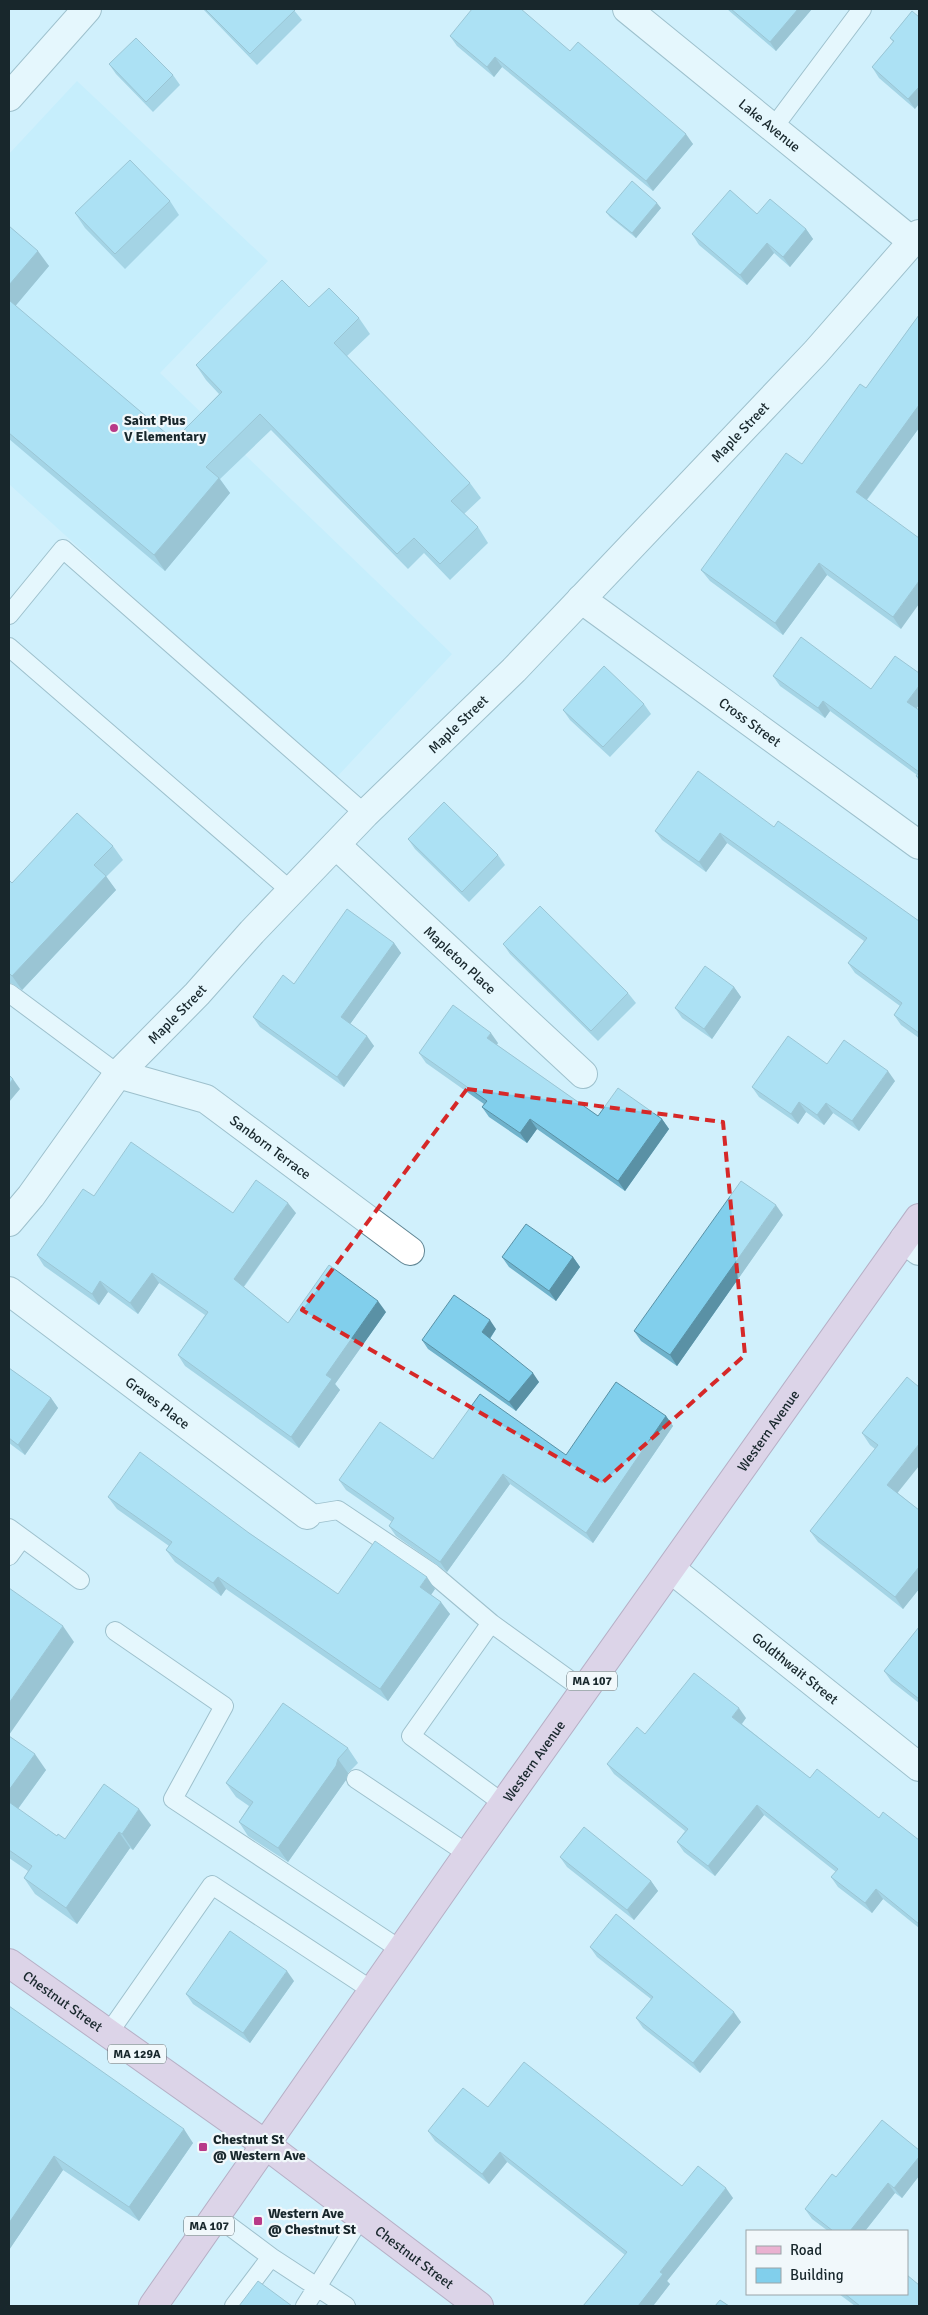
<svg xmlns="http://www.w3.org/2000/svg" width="928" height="2315" viewBox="0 0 928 2315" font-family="Signika,sans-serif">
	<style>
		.built { fill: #baeafd }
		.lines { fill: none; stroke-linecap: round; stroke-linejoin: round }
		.service-casing { stroke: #618694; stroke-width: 20 }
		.minor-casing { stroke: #618694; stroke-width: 30 }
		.tertiary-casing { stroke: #618694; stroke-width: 30 }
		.primary-casing { stroke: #976084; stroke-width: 30 }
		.service { stroke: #fff; stroke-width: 18 }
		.minor { stroke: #fff; stroke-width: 28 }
		.tertiary { stroke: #fff; stroke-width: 28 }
		.primary { stroke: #eab2d1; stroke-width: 28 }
		.wall { fill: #6fb2cb }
		.shaded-wall { fill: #5a91a5 }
		.building { fill: #81cfec; stroke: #5a91a5 }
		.marked { fill: none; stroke: #d62828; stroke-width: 4; stroke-dasharray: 10 6; stroke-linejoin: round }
		.poi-dot { fill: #b83a88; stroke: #f1f8fb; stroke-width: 2 }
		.labels { text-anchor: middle; stroke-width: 4.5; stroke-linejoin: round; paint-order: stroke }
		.shield { fill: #f1f8fb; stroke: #59666a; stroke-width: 1 }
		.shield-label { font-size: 12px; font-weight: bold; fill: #18272c }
		.street-label { font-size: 14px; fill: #18272c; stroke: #f1f8fb }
		.poi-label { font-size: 14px; font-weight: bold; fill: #18272c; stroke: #f1f8fb; text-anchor: start }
	</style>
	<rect width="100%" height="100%" fill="#d0f0fc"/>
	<path class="built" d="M77,81L268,261L160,373L452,654L334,780L9,484V154Z"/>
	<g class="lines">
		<defs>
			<path id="service" d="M773,128L862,9
				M9,615L63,549L365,814
				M9,647L291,891
				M9,993L118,1074
				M307,1515L338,1510L432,1573L491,1623L411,1736L504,1804
				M9,1528L80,1580
				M9,1556L22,1538
				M491,1623L585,1691
				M115,1631L224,1706L173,1799L401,1950
				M356,1779L468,1854
				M108,2034L212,1885L373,1991
				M216,2216L271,2257L234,2306
				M271,2257L346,2306
				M305,2306L361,2217"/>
			<g id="minor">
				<path id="s1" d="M627,9L913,242"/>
				<path d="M9,97L87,9"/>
				<path id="s2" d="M581,599L919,845"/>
				<path id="s3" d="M336,845L583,1074"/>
				<path id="s4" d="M118,1074L206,1099L410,1251"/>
				<path d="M904,1239L919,1251"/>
				<path id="s5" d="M9,1291L307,1515"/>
				<path id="s6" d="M671,1569L919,1767"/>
			</g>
			<g id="tertiary">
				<path id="s7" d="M9,1222L31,1196L118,1074L197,994L252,932L365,814L514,670L816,352L919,234"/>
			</g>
			<g id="primary">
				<path id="s8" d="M9,1963L266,2145L479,2306"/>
				<path id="s9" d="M153,2306L468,1854L919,1218"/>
			</g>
		</defs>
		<use href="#service" class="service-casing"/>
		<use href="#minor" class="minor-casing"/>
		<use href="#tertiary" class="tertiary-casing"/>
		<use href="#primary" class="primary-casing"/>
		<use href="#service" class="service"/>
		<use href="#minor" class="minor"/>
		<use href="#tertiary" class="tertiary"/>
		<use href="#primary" class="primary"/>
	</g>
	<path class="wall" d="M203,9H293L302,20L257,65Z
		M727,9H812L776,51Z
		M912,11L915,109L879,78L872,67L893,42L890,38Z
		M450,36L570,51L693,144L653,191L502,67L494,77L457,46Z
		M109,64L173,75L180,85L153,112L116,74Z
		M170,201L179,215L125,269L85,228L75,213Z
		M661,208L636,238L610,217L606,212Z
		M757,214L806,229L813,239L790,267L774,253L747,285L699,245L692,234Z
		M9,226L49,266L15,306L174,440L219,394L206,380L196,365L309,307L359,318L370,334L347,356L470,483L481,498L464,514L478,527L488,543L450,580L424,553L408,569L271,430L220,479L230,493L165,571L9,439Z
		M919,315V428L867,500L901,629L827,575L783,635L710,581L701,570L802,464L866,388Z
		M773,676L871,689L917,709L919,710V781L916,776L917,775L830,711L825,718L780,686Z
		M644,704L651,714L610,757L570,720L563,710Z
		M774,827L919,921V1038L901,1025L894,1015L900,1006L855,973L848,963L864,941L727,843L706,872L662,840L655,831Z
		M408,839L498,855L505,865L469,902L415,849Z
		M113,846L123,860L106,877L116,890L22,990L11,983H9V880L12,883Z
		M394,943L401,953L350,1024L374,1046L344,1087L260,1027L253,1017L294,984Z
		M503,944L628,993L636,1003L598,1041L510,954Z
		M734,987L741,997L712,1039L682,1018L675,1008Z
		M498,1043L497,1045L598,1116L662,1119L669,1129L625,1191L537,1129L527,1143L489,1117L482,1107L484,1104L426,1063L419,1053Z
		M895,1081L859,1131L833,1113L824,1125L806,1112L798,1124L759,1097L752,1087Z
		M94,1196L233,1213H296L244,1287L288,1323L386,1312L335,1384L340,1390L299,1448L185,1366L178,1355L205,1315L159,1283L138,1314L108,1292L99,1305L44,1266L37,1255Z
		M783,1215L677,1366L641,1341L634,1331Z
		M502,1257H573L580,1267L556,1301L509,1267Z
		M496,1329L490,1339L539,1382L516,1411L428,1349L422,1340Z
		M9,1368L51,1398L58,1408L25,1455L9,1443Z
		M907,1377L898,1493L919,1510V1589L903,1609L818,1542L810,1531L875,1449L870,1445L862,1433Z
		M666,1416L673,1426L593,1543L510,1484L447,1572L396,1536L389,1526L392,1522L346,1490L339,1480L433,1459L566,1455Z
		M108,1497L249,1533L338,1594L435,1589L431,1595L450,1614L388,1701L226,1589L221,1596L175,1562L166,1550L169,1546L117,1509Z
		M919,1627V1703L891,1681L884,1671Z
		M746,1718L742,1724L810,1778L879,1818L919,1840V1928L883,1899L872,1913L838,1887L831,1877L836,1872L764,1815L715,1876L684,1852L677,1842L685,1831L614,1774L607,1764L645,1734Z
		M9,1736L46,1770L18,1809L57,1836L65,1839L151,1825L133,1850L130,1848L77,1924L35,1894L24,1878L28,1871L9,1858Z
		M348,1748L358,1763L348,1773L346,1780L288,1862L248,1836L239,1822L249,1806L236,1797L226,1783Z
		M560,1857L651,1881L658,1891L634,1920L567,1867Z
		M590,1947L741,2022L700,2073L643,2028L636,2018L651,1999L597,1957Z
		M294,1981L250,2043L193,2004L186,1994Z
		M9,2006L193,2143L139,2221L63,2170L9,2250Z
		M488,2107L682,2186L733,2198L667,2281L670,2284L653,2306H583L625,2255L507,2162L489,2184L435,2141L428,2131Z
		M919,2150V2176L902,2198L895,2193L865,2231H828L812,2219L805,2209Z
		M839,2294H907L919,2306H855Z"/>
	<path class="shaded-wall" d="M798,9H812L776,51L770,42Z
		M495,57L502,67L494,77L487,67Z
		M919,86V104L915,109L908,99Z
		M686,134L693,144L653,191L646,181Z
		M657,203L661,208L636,238L632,233Z
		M806,229L813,239L790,267L783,257Z
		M767,243L774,253L747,285L740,275Z
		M38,251L49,266L12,310L9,305V285Z
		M919,405V428L864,503L856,492Z
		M219,478L230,493L165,571L154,555Z
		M819,563L827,575L783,635L775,623Z
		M919,581V604L901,629L893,617Z
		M919,686V705L914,712L907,702Z
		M823,701L830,711L825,718L818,708Z
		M720,833L727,843L706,872L699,862Z
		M106,876L116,890L22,990L12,976Z
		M394,943L401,953L348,1027L341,1017Z
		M734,987L741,997L712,1039L704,1029Z
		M491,1033L498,1043L494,1048L487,1038Z
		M367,1036L374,1046L344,1087L337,1077Z
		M888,1071L895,1081L859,1131L852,1121Z
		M13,1079L20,1089L9,1102V1084Z
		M799,1102L806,1112L798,1124L791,1114Z
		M826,1103L833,1113L824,1125L817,1115Z
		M530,1119L537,1129L527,1143L520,1133Z
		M662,1119L669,1129L625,1191L618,1181Z
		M288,1203L296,1213L241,1290L234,1279Z
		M776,1205L783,1215L677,1366L670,1355Z
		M573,1257L580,1267L556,1301L549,1291Z
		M152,1273L159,1283L138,1314L130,1303Z
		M100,1281L108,1292L99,1305L92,1294Z
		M378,1301L386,1312L335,1384L340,1390L299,1448L291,1437L326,1375Z
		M490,1320L496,1329L488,1341L482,1332Z
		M533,1373L539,1382L516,1411L509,1402Z
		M51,1398L58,1408L25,1455L18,1445Z
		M666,1416L673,1426L593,1543L586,1533Z
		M919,1444V1466L895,1496L887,1485Z
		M503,1474L510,1484L447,1572L440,1562Z
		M919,1567V1589L903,1609L895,1597Z
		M218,1577L226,1589L221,1596L213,1583Z
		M427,1577L435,1589L428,1599L420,1587Z
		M441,1602L450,1614L388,1701L380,1689Z
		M63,1626L74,1642L9,1735V1703Z
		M739,1708L746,1718L739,1727L732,1717Z
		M35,1754L46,1770L14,1814L9,1806V1790Z
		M338,1759L348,1773L346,1780L288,1862L278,1848Z
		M757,1805L764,1815L715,1876L708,1866Z
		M139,1809L151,1825L133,1850L122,1834Z
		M119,1832L130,1848L77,1924L66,1908Z
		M651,1881L658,1891L634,1920L627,1910Z
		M876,1889L883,1899L872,1913L865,1903Z
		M287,1971L294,1981L250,2043L243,2033Z
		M734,2012L741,2022L700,2073L693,2063Z
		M184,2129L193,2143L139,2221L129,2207Z
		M500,2152L507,2162L489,2184L482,2174Z
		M54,2156L63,2170L9,2250V2223Z
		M919,2157V2176L902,2198L894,2188Z
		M888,2183L895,2193L865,2231H850Z
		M726,2188L733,2198L667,2281L670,2284L653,2306H638L660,2272Z"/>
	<path class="building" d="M205,9H293L295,10L250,54Z
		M472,9H521L570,51L578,42L686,134L646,181L495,57L487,67L450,36Z
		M731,9H798L770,42Z
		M912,11L919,17V87L908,99L872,67L894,41L890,38Z
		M136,38L173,75L146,102L109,64Z
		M130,160L170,201L115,254L75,213Z
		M632,181L657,203L632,233L606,212Z
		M730,190L757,214L770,199L806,229L783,257L767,243L740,275L692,234Z
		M9,226L38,251L9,285Z
		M282,280L309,307L329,288L359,318L334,343L470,483L451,501L478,527L440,564L414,538L397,554L260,414L206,467L219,478L154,555L9,433V300L174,440L222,392L196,365Z
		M919,315V405L856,492L919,538V581L893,617L819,563L775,623L701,570L786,453L802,464L860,384L866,388Z
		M801,637L871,689L895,656L919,673V686L907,702L919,710V778L916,776L919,772L823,701L818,708L773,676Z
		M604,666L644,704L603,747L563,710Z
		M698,771L774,827L778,821L919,921V1033L894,1015L902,1003L848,963L867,938L720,833L699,862L655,831Z
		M444,802L498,855L462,892L408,839Z
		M77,813L113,846L94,865L106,876L12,976L9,973V880L12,883Z
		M540,906L628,993L591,1031L503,944Z
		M347,909L394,943L341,1017L367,1036L337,1077L253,1017L283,975L294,984Z
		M705,966L734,987L704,1029L675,1008Z
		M453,1005L491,1033L487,1038L598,1116L618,1088L662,1119L618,1181L530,1119L520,1133L482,1107L487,1101L419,1053Z
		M788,1036L827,1064L844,1040L888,1071L852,1121L826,1103L817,1115L799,1102L791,1114L752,1087Z
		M9,1075L13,1079L9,1084Z
		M131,1142L233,1213L256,1180L288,1203L234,1279L288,1323L329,1265L378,1301L326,1375L332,1379L291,1437L178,1355L208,1312L152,1273L130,1303L100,1281L92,1294L37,1255L83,1189L94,1196Z
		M741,1181L776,1205L670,1355L634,1331Z
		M526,1224L573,1257L549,1291L502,1257Z
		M454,1295L490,1320L482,1332L533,1373L509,1402L422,1340Z
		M9,1368L51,1398L18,1445L9,1438Z
		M907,1377L919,1387V1444L887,1485L919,1510V1567L895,1597L810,1531L878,1445L862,1433Z
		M616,1382L666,1416L586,1533L503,1474L440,1562L389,1526L394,1518L339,1480L380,1422L433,1459L480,1394L566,1455Z
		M140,1452L249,1533L338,1594L375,1541L427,1577L420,1587L441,1602L380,1689L218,1577L213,1583L166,1550L172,1542L108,1497Z
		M9,1588L63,1626L9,1703Z
		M919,1627V1699L884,1671Z
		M694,1673L739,1708L732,1717L810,1778L817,1769L879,1818L883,1812L919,1840V1924L876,1889L865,1903L831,1877L838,1869L757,1805L708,1866L677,1842L688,1829L607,1764L637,1727L645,1734Z
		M283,1703L348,1748L338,1759L336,1766L278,1848L239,1822L253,1802L226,1783Z
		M9,1736L35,1754L9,1790Z
		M104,1784L139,1809L122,1834L119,1832L66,1908L24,1878L32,1866L9,1850V1802L57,1836L58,1834L65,1839Z
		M584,1827L651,1881L627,1910L560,1857Z
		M616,1914L734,2012L693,2063L636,2018L653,1997L590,1947Z
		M230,1931L287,1971L243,2033L186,1994Z
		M9,2006L184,2129L129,2207L54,2156L9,2223Z
		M524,2062L682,2186L698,2166L726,2188L660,2272L663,2274L638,2306H583L627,2252L500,2152L482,2174L428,2131L463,2088L488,2107Z
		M882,2120L919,2150V2157L894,2188L888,2183L850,2231H833L805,2209L832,2174L836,2177Z
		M907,2275L919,2285V2306H860L845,2294H907Z
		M258,2281L292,2306H239Z
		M720,2300L729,2306H715Z"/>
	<path d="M0 0H928V2315H0ZM467,1089L723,1122L745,1355L602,1483L302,1310Z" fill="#d0f0fc" fill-opacity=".55" fill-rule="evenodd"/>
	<path class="marked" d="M467,1089L723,1122L745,1355L602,1483L302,1310Z"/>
	<g class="poi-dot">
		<circle cx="114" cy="428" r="5"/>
		<rect x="198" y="2142" width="10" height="10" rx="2.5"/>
		<rect x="253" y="2216" width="10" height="10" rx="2.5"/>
	</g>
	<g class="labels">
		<g class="shield">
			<rect x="567" y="1671.5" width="50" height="19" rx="4"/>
			<rect x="108" y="2044.5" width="58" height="19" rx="4"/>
			<rect x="184" y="2216.5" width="50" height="19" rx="4"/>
		</g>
		<g class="shield-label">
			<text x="592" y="1685">MA 107</text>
			<text x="137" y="2058">MA 129A</text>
			<text x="209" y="2230">MA 107</text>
		</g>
		<g class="street-label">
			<text dy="5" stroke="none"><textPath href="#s1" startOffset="184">Lake Avenue</textPath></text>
			<text dy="5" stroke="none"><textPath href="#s7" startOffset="1078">Maple Street</textPath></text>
			<text dy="5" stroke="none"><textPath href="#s2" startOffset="209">Cross Street</textPath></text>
			<text dy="5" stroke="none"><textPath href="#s7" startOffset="672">Maple Street</textPath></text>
			<text dy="5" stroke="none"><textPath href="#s3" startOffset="169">Mapleton Place</textPath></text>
			<text dy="5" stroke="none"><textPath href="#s7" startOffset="268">Maple Street</textPath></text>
			<text dy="5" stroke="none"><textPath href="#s4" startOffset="172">Sanborn Terrace</textPath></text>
			<text dy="5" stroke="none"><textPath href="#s5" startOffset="186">Graves Place</textPath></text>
			<text dy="5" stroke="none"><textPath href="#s9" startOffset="1070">Western Avenue</textPath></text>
			<text dy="5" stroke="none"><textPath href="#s6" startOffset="159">Goldthwait Street</textPath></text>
			<text dy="5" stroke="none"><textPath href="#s9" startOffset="665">Western Avenue</textPath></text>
			<text dy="5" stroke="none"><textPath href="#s8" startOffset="66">Chestnut Street</textPath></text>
			<text dy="5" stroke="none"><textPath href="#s8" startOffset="501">Chestnut Street</textPath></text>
		</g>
		<g class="poi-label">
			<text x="124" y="425">Saint Pius<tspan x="124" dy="16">V Elementary</tspan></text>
			<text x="213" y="2144">Chestnut St<tspan x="213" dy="16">@ Western Ave</tspan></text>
			<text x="268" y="2218">Western Ave<tspan x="268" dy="16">@ Chestnut St</tspan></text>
		</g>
	</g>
	<rect width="928" height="2315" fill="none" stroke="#18272c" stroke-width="20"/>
	<rect x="746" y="2230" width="162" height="65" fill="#f1f8fb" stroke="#9aa4a8"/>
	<rect x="756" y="2246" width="25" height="8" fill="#eab2d1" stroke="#9aa4a8"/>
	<text x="790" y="2255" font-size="15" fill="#18272c">Road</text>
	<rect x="756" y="2268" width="25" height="15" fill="#81cfec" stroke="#9aa4a8"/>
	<text x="790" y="2280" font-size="15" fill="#18272c">Building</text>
</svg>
